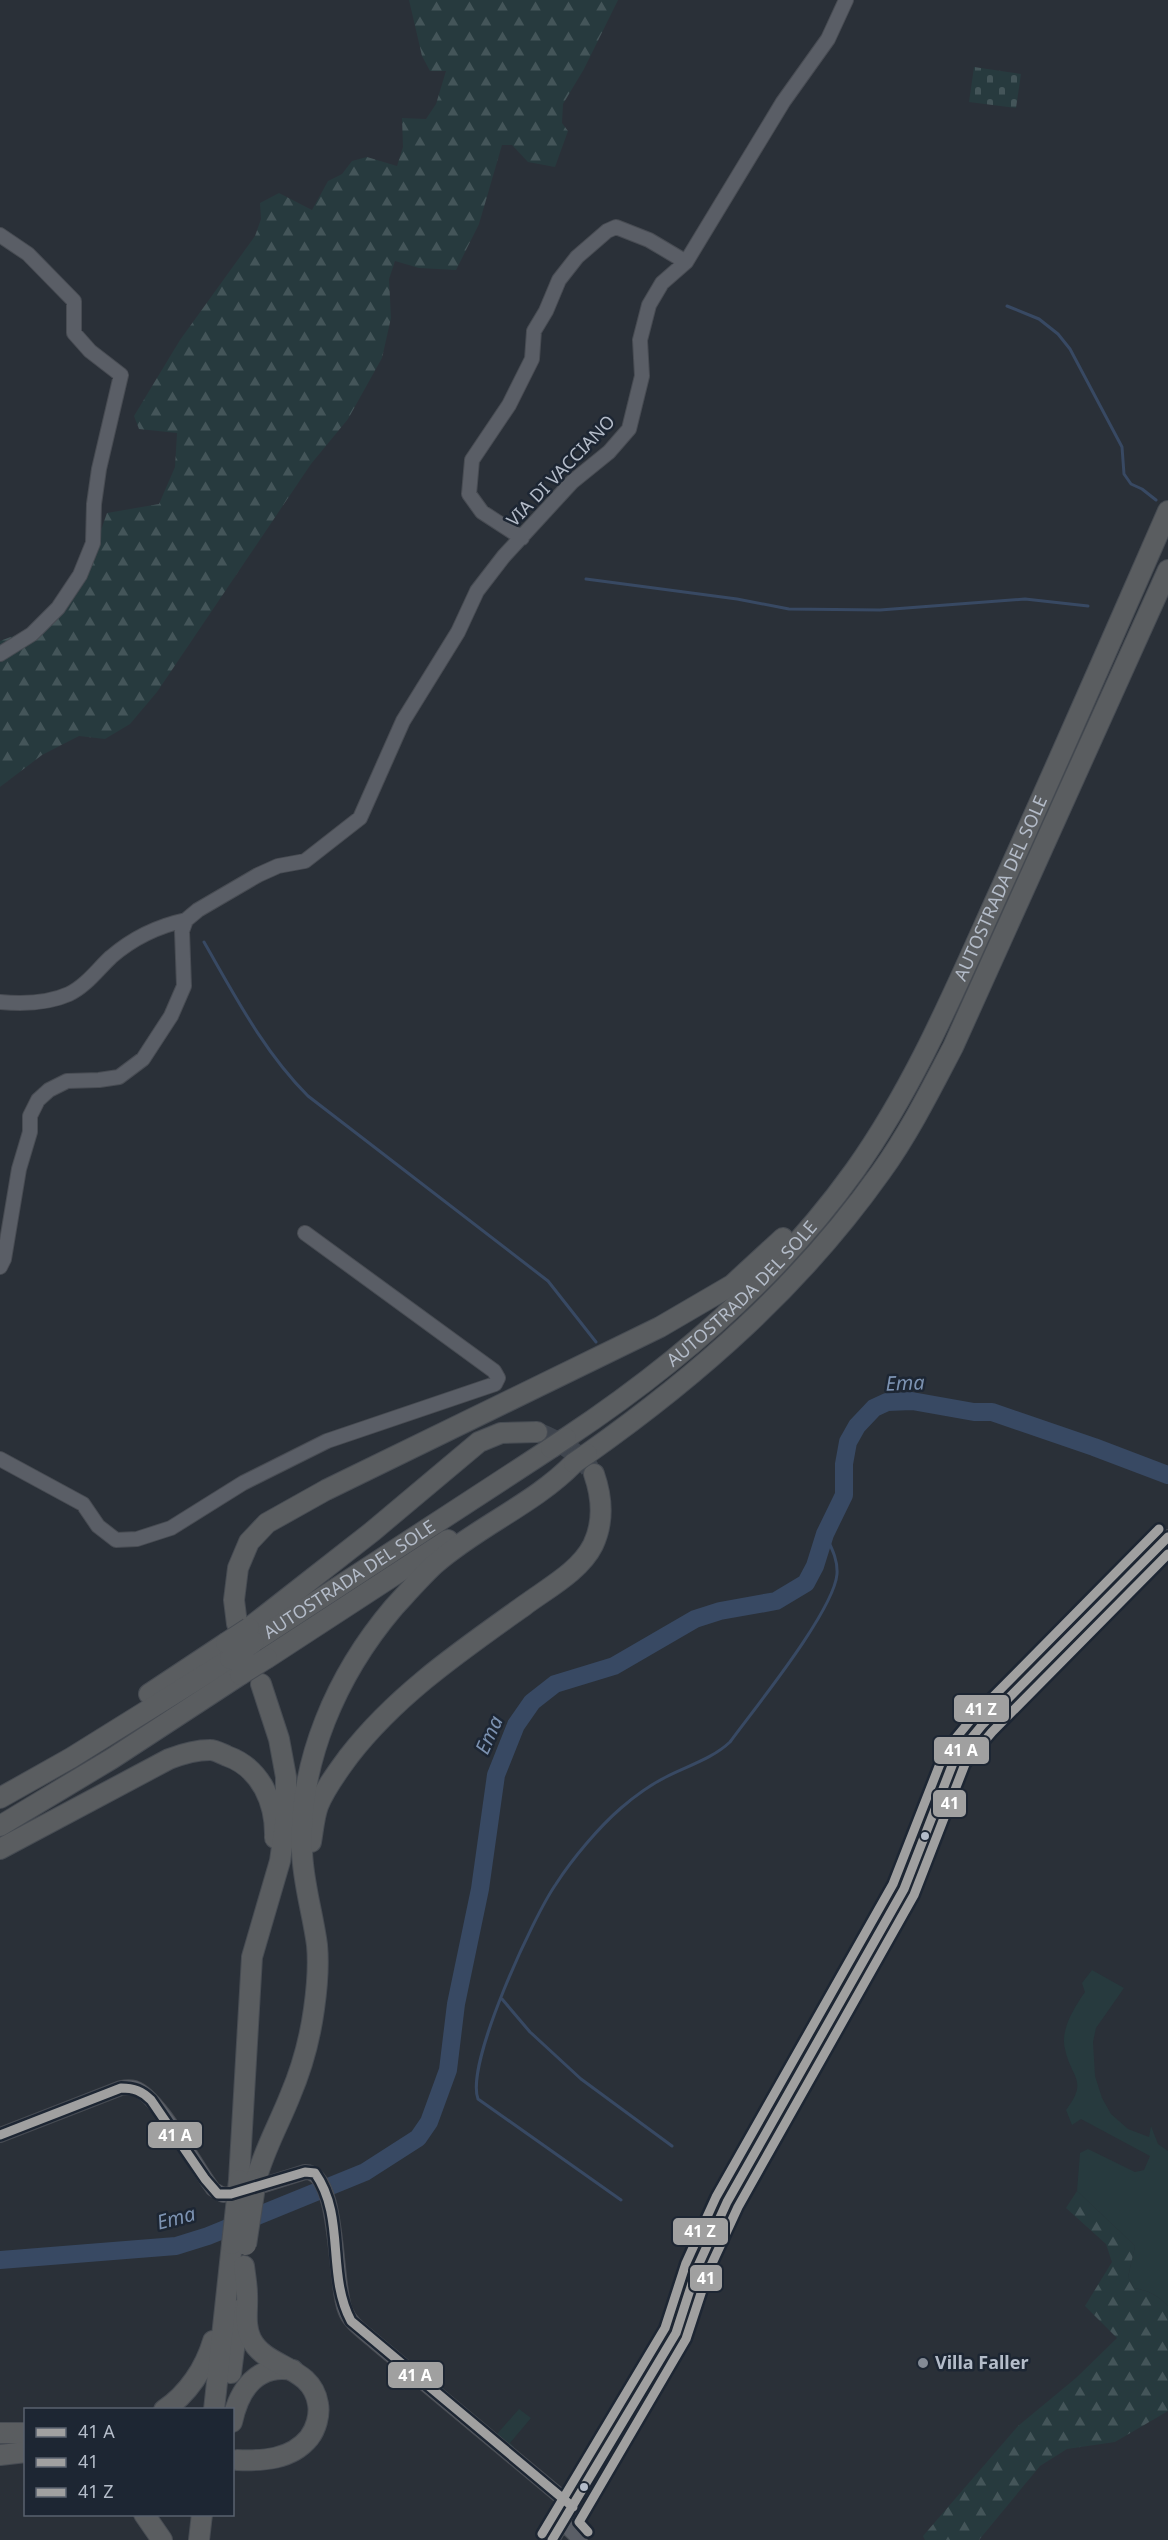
<svg xmlns="http://www.w3.org/2000/svg" width="1168" height="2540" viewBox="0 0 1168 2540" font-family="'Noto Sans',sans-serif">
	<style>
		.green { fill: #273a3e }
		.forest { fill: url(#forest-firs) }
		.cemetery { fill: url(#cemetery-stones) }
		.lines { fill: none; stroke-linecap: round; stroke-linejoin: round }
		.stream { stroke: #384963; stroke-width: 3 }
		.river { stroke: #384963; stroke-width: 18 }
		.highway-tunnel { stroke: #3f454e; stroke-width: 20; stroke-dasharray: 20 10; stroke-linecap: butt }
		.minor-casing { stroke: #484c53; stroke-width: 16 }
		.highway-casing { stroke: #474c53; stroke-width: 22 }
		.minor { stroke: #5a5e66; stroke-width: 14 }
		.highway { stroke: #5a5d60; stroke-width: 20 }
		.highway-bridge-casing { stroke: #474c53; stroke-width: 22; stroke-linecap: butt }
		.highway-bridge { stroke: #5a5d60; stroke-width: 20 }
		.bus-1-casing { stroke: #1d2633; stroke-width: 14 }
		.bus-2-casing { stroke: #1d2633; stroke-width: 14 }
		.bus-3-casing { stroke: #1d2633; stroke-width: 14 }
		.bus-1 { stroke: #a0a0a0; stroke-width: 9 }
		.bus-2 { stroke: #a0a0a0; stroke-width: 9 }
		.bus-3 { stroke: #a0a0a0; stroke-width: 9 }
		.bus-dot { fill: #b4bcc9; stroke: #1d2633; stroke-width: 2 }
		.poi-dot { fill: #848b96; stroke: #1d2633; stroke-width: 2 }
		.labels { text-anchor: middle; stroke-width: 5; stroke-linejoin: round; paint-order: stroke }
		.street-label { font-size: 18px; fill: #b4bcc9; stroke: #1d2633 }
		.poi-label { font-size: 18px; font-weight: bold; fill: #b4bcc9; stroke: #1d2633; text-anchor: start }
		.water-label { font-size: 20px; font-style: italic; fill: #7c92b1; stroke: #1d2633 }
		.line-badge { stroke: #1d2633; stroke-width: 2 }
		.badge-label { font-size: 16px; text-anchor: middle; font-weight: bold; fill: #fff }
	</style>
	<defs>
		<pattern id="forest-firs" width="22" height="20" patternUnits="userSpaceOnUse" patternTransform="scale(1.5)"><rect width="22" height="20" fill="#273a3e"/><path d="M5 1l3.5 6h-7zM16 11l3.5 6h-7z" fill="#445559"/></pattern>
		<pattern id="cemetery-stones" width="16" height="16" patternUnits="userSpaceOnUse" patternTransform="scale(1.5)"><rect width="16" height="16" fill="#273a3e"/><path d="M2 7V4a2 2 0 0 1 4 0v3zM10 15v-3a2 2 0 0 1 4 0v3z" fill="#445559"/></pattern>
	</defs>
	<rect width="100%" height="100%" fill="#2a3038"/>
	<path class="green" d="M1092,1970L1124,1988L1096,2028L1093,2042L1095,2076L1102,2098L1111,2114L1128,2129L1149,2137L1151,2126L1158,2144L1168,2151V2306C1157,2295 1149,2291 1134,2288L1128,2277L1135,2246L1077,2191L1080,2153L1088,2149L1135,2172L1144,2170L1150,2156L1081,2119L1072,2125L1066,2110C1089,2080 1071,2078 1065,2049C1060,2030 1074,2008 1085,1992L1082,1983Z
		M519,2409L531,2418L510,2443L514,2447L512,2449L496,2435Z"/>
	<path class="forest" d="M409,0H618L584,69L563,104L562,123L568,131L555,167L528,162L512,145H502L479,224L456,270L419,268L395,261L389,279L391,318L382,358L348,419L311,464L157,692L130,724L105,739L79,736L42,755L0,787V641L29,630L88,567L107,513L159,504L175,467L177,433L139,429L134,416L180,340L255,236L261,219L260,203L279,193L312,210L328,181L342,174L352,161L367,157L397,166L403,147L402,118L426,119L436,104L446,71H430L422,56Z
		M1077,2191L1135,2246L1128,2277L1134,2288C1149,2291 1157,2295 1168,2306V2411L1115,2442L1067,2449L1040,2466L979,2540H925L923,2536L1018,2426L1076,2378L1117,2338L1085,2306L1112,2262L1106,2244L1066,2208Z"/>
	<path class="cemetery" d="M974,67L1021,74L1016,108L969,102Z"/>
	<g class="lines">
		<path class="stream" d="M1007,306L1039,319L1058,334L1070,349L1122,447L1124,474L1131,484L1142,489L1156,500
			M586,579L737,599L789,609L880,610L1025,599L1088,606
			M204,942C235,996 264,1052 308,1096L548,1281L596,1342
			M502,1999L530,2032L581,2079L672,2146
			M621,2200L478,2099C465,2064 533,1917 556,1884C572,1859 599,1827 621,1808C635,1796 650,1785 666,1777C687,1766 712,1759 730,1742C754,1709 834,1611 837,1574C838,1559 831,1547 825,1534"/>
		<path class="river" d="M0,2260L176,2246L208,2236L365,2172L418,2138L429,2122L448,2070L456,2004L480,1889L496,1775L516,1725L532,1702L555,1684L614,1666L695,1619L720,1611L776,1601L806,1583L815,1566L825,1534L844,1495V1464L848,1442L857,1426L874,1408L887,1402L912,1401L974,1412H992L1094,1447L1168,1475"/>
		<path class="highway-tunnel" d="M537,1432C557,1440 577,1451 590,1469"/>
		<defs>
			<path id="minor" d="M0,235L28,254L74,301V333L90,351L121,375L99,469L94,504L93,543L80,575L58,608L32,634L0,654
				M522,538L482,512L469,494L472,460L509,405L532,359L534,331L546,311L559,280L577,257L607,231L616,227L649,240L686,262
				M0,1002C22,1004 49,1003 69,994C86,986 98,969 111,957C133,938 158,926 186,920
				M0,1267L4,1259L19,1169L30,1132V1116L38,1100L49,1090L67,1081L99,1080L119,1077L143,1059L171,1016L184,986L182,931L186,920L198,910L258,875L278,866L305,861L360,818L403,721L458,632L477,591L504,556L572,482L609,452L629,429L642,376L640,340L649,305L662,283L686,262L783,102L828,39L846,0
				M0,1459L83,1504L98,1526L116,1540L137,1539L171,1528L243,1483L327,1441L495,1384L498,1378L494,1371L305,1233
				M0,2135L121,2088C126,2087 131,2087 135,2088C159,2096 196,2167 213,2189L223,2195L231,2194
				M264,2185L305,2172C340,2171 334,2284 345,2310C350,2324 365,2333 376,2343L573,2507
				M564,2524L580,2540
				M552,2540L676,2333L697,2268L727,2202L904,1889L955,1758L983,1724L1168,1537"/>
			<g id="highway">
				<path id="s1" d="M566,1438C676,1365 778,1278 855,1170C914,1087 954,992 996,899C1055,770 1111,641 1168,511"/>
				<path d="M587,1454C699,1375 801,1285 881,1172C909,1133 931,1089 953,1047L1168,570"/>
				<path d="M237,1624L234,1600L238,1568L249,1542L267,1523L326,1490L660,1327L732,1285L783,1238"/>
				<path d="M249,1628L373,1531L479,1442L501,1433L537,1432"/>
				<path id="s2" d="M254,1642L551,1448"/>
				<path d="M267,1658L448,1540"/>
				<path d="M149,1694L226,1643"/>
				<path d="M0,1798L71,1758L230,1659"/>
				<path d="M0,1826L113,1758L240,1675"/>
				<path d="M311,1842C313,1831 314,1817 318,1806C325,1788 338,1771 349,1756C397,1694 462,1650 525,1605C548,1588 580,1571 593,1545C604,1522 602,1497 594,1474"/>
				<path d="M0,1849L169,1759C182,1754 196,1750 210,1750C216,1750 222,1754 227,1756C261,1768 276,1803 275,1838"/>
				<path d="M239,2180L252,1957L280,1861L286,1818V1777L279,1739L261,1684"/>
				<path d="M256,2180C264,2150 279,2124 290,2096C302,2068 310,2038 314,2009C317,1988 319,1966 317,1945C313,1914 303,1883 302,1851C298,1762 337,1674 394,1607C407,1593 421,1577 435,1564C478,1526 534,1504 574,1463"/>
				<path d="M231,2373L239,2310"/>
				<path d="M164,2410C188,2394 205,2368 213,2341"/>
				<path d="M214,2410L232,2244"/>
				<path d="M232,2422C239,2390 257,2363 293,2370"/>
				<path d="M0,2433H26"/>
				<path d="M0,2455L26,2452"/>
				<path d="M237,2460C262,2461 291,2460 309,2438C316,2429 320,2415 318,2404C312,2365 266,2369 251,2339C244,2324 248,2310 247,2294C247,2285 245,2275 244,2266"/>
				<path d="M144,2514L162,2540"/>
				<path d="M199,2540L202,2514"/>
			</g>
		</defs>
		<use href="#minor" class="minor-casing"/>
		<use href="#highway" class="highway-casing"/>
		<use href="#minor" class="minor"/>
		<use href="#highway" class="highway"/>
		<defs>
			<path id="highway-bridge" d="M551,1448L566,1438
				M574,1463L587,1454
				M226,1643L249,1628
				M230,1659L254,1642
				M240,1675L267,1658
				M232,2244L239,2180
				M246,2245L256,2180"/>
		</defs>
		<use href="#highway-bridge" class="highway-bridge-casing"/>
		<use href="#highway-bridge" class="highway-bridge"/>
		<defs>
			<path id="bus-1" d="M0,2135L121,2088C134,2088 142,2091 151,2100L205,2179L218,2194H231L305,2172L315,2173C346,2217 326,2274 351,2321L573,2507
				M552,2540L676,2333L697,2268L727,2202L904,1889L955,1758L983,1724L1168,1537"/>
			<path id="bus-2" d="M588,2532L579,2522L686,2339L708,2272L738,2207L914,1895L965,1764L992,1732L1168,1554"/>
			<path id="bus-3" d="M542,2534L665,2328L686,2263L716,2197L893,1884L945,1751L974,1716L1159,1529"/>
		</defs>
		<use href="#bus-1" class="bus-1-casing"/>
		<use href="#bus-2" class="bus-2-casing"/>
		<use href="#bus-3" class="bus-3-casing"/>
		<use href="#bus-1" class="bus-1"/>
		<use href="#bus-2" class="bus-2"/>
		<use href="#bus-3" class="bus-3"/>
	</g>
	<g class="bus-dot">
		<circle cx="925" cy="1836" r="5"/>
		<circle cx="584" cy="2487" r="5"/>
	</g>
	<circle class="poi-dot" cx="923" cy="2363" r="6"/>
	<g class="labels">
		<g class="street-label">
			<text transform="translate(561 471) rotate(-46)" y="6">VIA DI VACCIANO</text>
			<text dy="6" stroke="none"><textPath href="#s1" startOffset="714">AUTOSTRADA DEL SOLE</textPath></text>
			<text dy="6" stroke="none"><textPath href="#s1" startOffset="228">AUTOSTRADA DEL SOLE</textPath></text>
			<text dy="6" stroke="none"><textPath href="#s2" startOffset="114">AUTOSTRADA DEL SOLE</textPath></text>
		</g>
		<g class="poi-label">
			<text x="935" y="2369">Villa Faller</text>
		</g>
		<g class="water-label">
			<text transform="translate(905 1383) rotate(-2)" y="7">Ema</text>
			<text transform="translate(489 1735) rotate(-66)" y="7">Ema</text>
			<text transform="translate(176 2218) rotate(-15)" y="7">Ema</text>
		</g>
	</g>
	<g class="line-badge">
		<rect x="953" y="1694" width="57" height="29" rx="6" fill="#a0a0a0"/>
		<rect x="933" y="1736" width="57" height="29" rx="6" fill="#a0a0a0"/>
		<rect x="932" y="1789" width="35" height="29" rx="6" fill="#a0a0a0"/>
		<rect x="147" y="2121" width="56" height="28" rx="6" fill="#a0a0a0"/>
		<rect x="672" y="2217" width="57" height="29" rx="6" fill="#a0a0a0"/>
		<rect x="689" y="2264" width="34" height="28" rx="6" fill="#a0a0a0"/>
		<rect x="387" y="2361" width="57" height="28" rx="6" fill="#a0a0a0"/>
	</g>
	<g class="badge-label">
		<text x="981" y="1715">41 Z</text>
		<text x="961" y="1756">41 A</text>
		<text x="950" y="1809">41</text>
		<text x="175" y="2141">41 A</text>
		<text x="700" y="2237">41 Z</text>
		<text x="706" y="2284">41</text>
		<text x="415" y="2381">41 A</text>
	</g>
	<rect x="24" y="2408" width="210" height="108" fill="#1d2633" stroke="#59626f" stroke-width="1.5"/>
	<rect x="36" y="2428" width="30" height="9" fill="#a0a0a0" stroke="#59626f" stroke-width="1.5"/>
	<text x="78" y="2438" font-size="18" fill="#b4bcc9">41 A</text>
	<rect x="36" y="2458" width="30" height="9" fill="#a0a0a0" stroke="#59626f" stroke-width="1.5"/>
	<text x="78" y="2468" font-size="18" fill="#b4bcc9">41</text>
	<rect x="36" y="2488" width="30" height="9" fill="#a0a0a0" stroke="#59626f" stroke-width="1.5"/>
	<text x="78" y="2498" font-size="18" fill="#b4bcc9">41 Z</text>
</svg>
